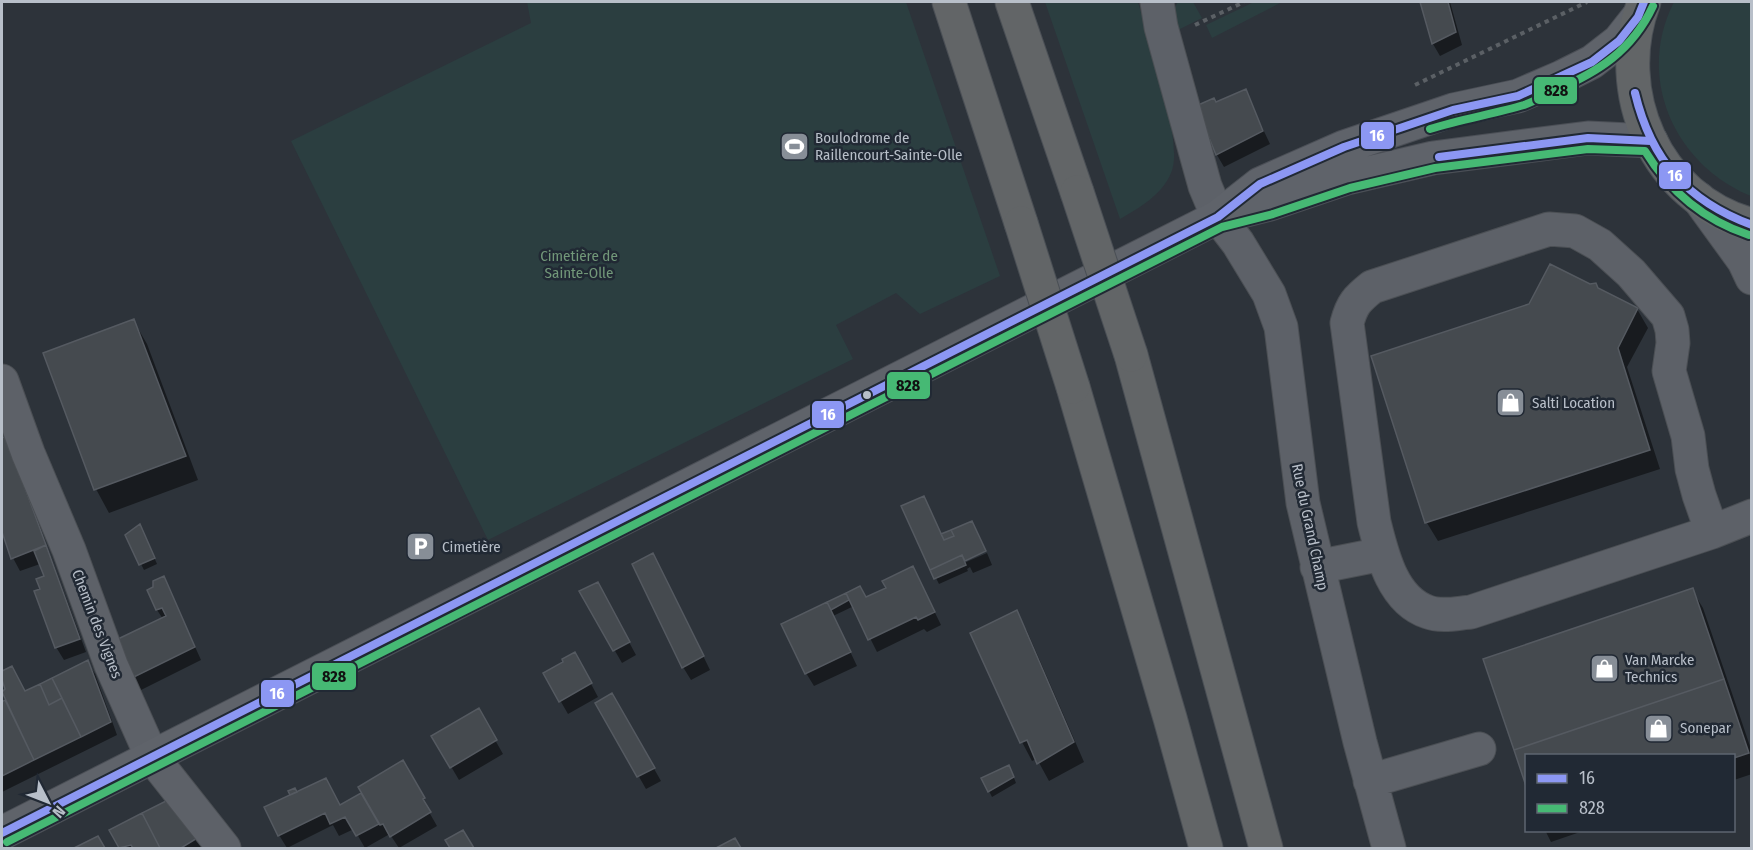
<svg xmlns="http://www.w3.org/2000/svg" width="1753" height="850" viewBox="0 0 1753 850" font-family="'Fira Sans Condensed',sans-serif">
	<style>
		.green { fill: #2b3e40 }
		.shadow { fill: #0007 }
		.building { fill: #454a4f; stroke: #555a61; stroke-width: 1.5 }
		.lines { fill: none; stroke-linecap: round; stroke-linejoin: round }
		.minor-casing { stroke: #4b4f54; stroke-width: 35 }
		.major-casing { stroke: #4b4f56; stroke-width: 35 }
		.highway-casing { stroke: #4a4f55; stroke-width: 35 }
		.path { stroke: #5b6065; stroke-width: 4; stroke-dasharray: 4.5 4.5; stroke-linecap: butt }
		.minor { stroke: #5d6168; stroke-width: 33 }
		.major { stroke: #5f636a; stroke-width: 33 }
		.highway { stroke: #626567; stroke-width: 33 }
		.highway-bridge-casing { stroke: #4a4f55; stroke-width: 35; stroke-linecap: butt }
		.highway-bridge { stroke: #626567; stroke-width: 33 }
		.bus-1-casing { stroke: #212934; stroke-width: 12 }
		.bus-2-casing { stroke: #212934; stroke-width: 12 }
		.bus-1 { stroke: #8c97f3; stroke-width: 8 }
		.bus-2 { stroke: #46b974; stroke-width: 8 }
		.bus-dot { fill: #b8bfc9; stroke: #212934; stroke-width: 2 }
		.labels { text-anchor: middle; stroke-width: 5; stroke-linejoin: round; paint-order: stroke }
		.poi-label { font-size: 15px; fill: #b8bfc9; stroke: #212934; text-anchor: start }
		.park-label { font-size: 15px; fill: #729879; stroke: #212934 }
		.street-label { font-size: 15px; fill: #b8bfc9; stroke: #212934 }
		.line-badge { stroke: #212934; stroke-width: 2 }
		.badge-label { font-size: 16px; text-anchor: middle; font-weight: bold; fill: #fff }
		.pale-badge-label { font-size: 16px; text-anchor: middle; font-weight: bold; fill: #111 }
	</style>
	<rect width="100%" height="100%" fill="#2d333a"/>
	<path class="green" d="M527,2H906L1000,276L920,314L896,293L836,325L853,359L488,540L291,141L531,23Z
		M1045,2H1138C1148,38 1185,142 1171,173C1162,195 1139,208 1120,219Z
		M1178,2H1193L1202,18L1172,33L1174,9Z
		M1254,2H1282L1212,38L1206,25Z
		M1674,2H1751V196C1675,165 1635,78 1674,2Z"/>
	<path class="shadow" d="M1421,2H1450L1462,45L1440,56L1433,44Z
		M1245,91L1270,144L1224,167L1217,155L1198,107L1216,104Z
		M1599,290L1637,309L1648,328L1627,367L1660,469L1438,541L1427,523L1373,357Z
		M133,320L147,344L198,480L109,513L96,489Z
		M5,438L12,451L86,652L64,660L56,647L42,590L46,577L40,564L20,571L13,558L2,528V439Z
		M931,511L942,536L972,523L985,550L964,560V563L987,553L992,565L973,573L970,567L967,569L968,571L939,584L936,578Z
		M143,532L157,564L144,570L141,564Z
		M660,568L710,670L691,680L683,667Z
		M913,568L941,625L927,632L924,629L877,652L854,606L833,616L857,666L814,686L806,673L827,603L860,588L866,599L888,589Z
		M1692,590L1703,608L1752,752V774L1734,780V756H1526V781L1485,660Z
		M170,591L201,660L141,690L134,678L163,619L157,610Z
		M581,592L604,596L636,655L622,663Z
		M1016,612L1027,631L1084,762L1049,781L1037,759L1032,761L1022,742L972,633Z
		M575,654L598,697L568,714L545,674L565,663Z
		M87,662L95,674L117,735L2,792V703L7,700L2,672L12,668L25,693Z
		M612,695L661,781L646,789L597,703Z
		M478,710L503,754L459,780L433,736Z
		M403,763L431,811L429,812L437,826L399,848L391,836L388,835L365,848L354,829L339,836L333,825L287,848L279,835L296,793L340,807L363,793Z
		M1012,773L1016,783L992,797L983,779Z
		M170,801L204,848H121L112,831Z
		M1545,830H1586L1551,842Z"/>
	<path class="building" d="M1420,2H1448L1456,32L1432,44Z
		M1246,89L1263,131L1216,155L1196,106L1214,98L1216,102Z
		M1550,264L1590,284L1596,283L1598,288L1638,308L1618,348L1650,450L1425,523L1371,356L1529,304Z
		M134,319L186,456L94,490L43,353Z
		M6,436L46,545L11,559L2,532V438Z
		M924,496L944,540L954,536L951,530L972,521L986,551L965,561L962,555L930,570L901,506Z
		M140,524L155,558L139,565L125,535Z
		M951,530L954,536L944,540L941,534Z
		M46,545L80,639L55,648L34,591L40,589L36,579L44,576L34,551Z
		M653,553L704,656L682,668L632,564Z
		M962,555L966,565L934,579L930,570Z
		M913,566L935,612L918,620L916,617L868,640L846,593L860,586L866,597L886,588L882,581Z
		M164,576L195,647L132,678L118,639L166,616L162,608L156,610L147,590L153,587V581Z
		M598,582L630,642L613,651L579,591Z
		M1693,588L1724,679L1514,750L1483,659Z
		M846,593L849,600L831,610L827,602Z
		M827,602L851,652L805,674L781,624Z
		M1017,610L1074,742L1037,764L1027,740L1020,743L970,633Z
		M575,652L592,683L559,702L543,673L563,662L562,659Z
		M88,660L111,722L81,737L52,678Z
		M12,666L25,691L40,684L49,705L62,698L81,737L34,760L2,692L5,689L2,680V671Z
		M52,678L62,698L49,705L40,684Z
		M1724,679L1749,753L1734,758V756H1526V786L1514,750Z
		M612,693L655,768L637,777L595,703Z
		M5,700L34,760L2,776V702Z
		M479,708L497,740L450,768L431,736Z
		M403,760L425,798L423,799L431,812L390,837L383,824L380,825L358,787Z
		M1009,765L1014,777L988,792L981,778Z
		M326,778L340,805L361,793L379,824L356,836L345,817L330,824L325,813L278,836L264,807Z
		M295,788L297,792L290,795L288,791Z
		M170,799L199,837L181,848H160L142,813Z
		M142,813L160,848H133L131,845L119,848L109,830Z
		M463,830L474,848H450L445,840Z
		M98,836L105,848H74Z
		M735,838L741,848H716Z"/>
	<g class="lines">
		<defs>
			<path id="minor" d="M1157,2L1161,27L1205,186L1218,217L1238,243L1269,294L1281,327L1303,503L1360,742L1389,848
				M1699,199L1744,261L1752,278
				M2,381L28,453L69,550L111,665L152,757L224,848
				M1712,532L1699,495L1692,469L1688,436L1669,371L1673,343L1672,330L1668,316L1631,273L1600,245L1575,231L1549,229L1372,287C1357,299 1352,304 1347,323L1374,522C1382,554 1392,600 1428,612C1441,617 1458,613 1471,612L1712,532L1752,516
				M1317,567L1382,554
				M1370,781L1479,749"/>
			<path id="major" d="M1234,213L1270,204L1347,178L1433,158L1588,138L1651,141
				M2,833L1218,217L1260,184L1344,147L1453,110L1518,96L1562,77L1592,62L1619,41L1638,17"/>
			<path id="highway" d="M949,2L1021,223
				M1012,2L1077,192
				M1644,2C1610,91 1655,199 1752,225
				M1131,355L1266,848
				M1073,387L1170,718L1206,848"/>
		</defs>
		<use href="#minor" class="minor-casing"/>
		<use href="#major" class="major-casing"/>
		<use href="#highway" class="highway-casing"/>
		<path class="path" d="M1195,25L1244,2
			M1415,85L1587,2"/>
		<use href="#minor" class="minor"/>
		<use href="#major" class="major"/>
		<use href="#highway" class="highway"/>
		<defs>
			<path id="highway-bridge" d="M1077,192L1131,355
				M1021,223L1073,387"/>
		</defs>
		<use href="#highway-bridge" class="highway-bridge-casing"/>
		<use href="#highway-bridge" class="highway-bridge"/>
		<defs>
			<path id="bus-1" d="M1635,93C1651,160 1687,201 1752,225
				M1439,157L1588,138L1651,141
				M2,833L1218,217L1260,184L1344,147L1453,110L1518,96L1592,62L1619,41L1638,17L1644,2"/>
			<path id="bus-2" d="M1430,129C1461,119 1494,114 1524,105C1535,101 1544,96 1554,91C1598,72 1632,51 1653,6
				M7,842L1222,227L1273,214L1350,188L1435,168L1588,149L1645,151C1670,192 1704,220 1749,235"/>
		</defs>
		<use href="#bus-1" class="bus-1-casing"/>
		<use href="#bus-2" class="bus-2-casing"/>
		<use href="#bus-1" class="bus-1"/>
		<use href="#bus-2" class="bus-2"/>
	</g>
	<defs>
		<symbol id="stadium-square" viewBox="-11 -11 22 22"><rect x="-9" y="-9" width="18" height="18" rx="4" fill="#878e97" stroke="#212934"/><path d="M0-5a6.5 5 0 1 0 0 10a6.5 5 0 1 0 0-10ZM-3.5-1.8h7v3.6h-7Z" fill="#fff"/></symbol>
		<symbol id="shop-square" viewBox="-11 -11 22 22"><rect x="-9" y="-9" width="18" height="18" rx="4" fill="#878e97" stroke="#212934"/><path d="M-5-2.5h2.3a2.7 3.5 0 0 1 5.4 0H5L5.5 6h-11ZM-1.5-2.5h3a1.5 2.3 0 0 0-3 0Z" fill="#fff"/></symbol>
		<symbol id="parking-square" viewBox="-11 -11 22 22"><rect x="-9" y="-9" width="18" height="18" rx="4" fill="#878e97" stroke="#212934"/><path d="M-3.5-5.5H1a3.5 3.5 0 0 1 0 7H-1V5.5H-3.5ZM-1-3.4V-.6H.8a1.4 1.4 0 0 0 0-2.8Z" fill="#fff"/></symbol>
	</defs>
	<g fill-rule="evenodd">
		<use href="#stadium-square" x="778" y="130" width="33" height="33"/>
		<use href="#shop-square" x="1494" y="386" width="33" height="33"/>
		<use href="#parking-square" x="404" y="530" width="33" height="33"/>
		<use href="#shop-square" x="1588" y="652" width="33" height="33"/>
		<use href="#shop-square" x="1642" y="712" width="33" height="33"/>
	</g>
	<circle class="bus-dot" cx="867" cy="395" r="5"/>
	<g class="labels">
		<g class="poi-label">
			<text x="815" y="143">Boulodrome de<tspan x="815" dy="17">Raillencourt-Sainte-Olle</tspan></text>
			<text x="1532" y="408">Salti Location</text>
			<text x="442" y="552">Cimetière</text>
			<text x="1625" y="665">Van Marcke<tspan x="1625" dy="17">Technics</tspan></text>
			<text x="1680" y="733">Sonepar</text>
		</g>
		<g class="park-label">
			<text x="579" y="261">Cimetière de<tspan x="579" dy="17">Sainte-Olle</tspan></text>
		</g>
		<g class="street-label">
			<text transform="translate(1310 527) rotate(78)" y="5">Rue du Grand Champ</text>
			<text transform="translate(97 624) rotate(69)" y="5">Chemin des Vignes</text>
		</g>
	</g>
	<g class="line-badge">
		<rect x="1533" y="76" width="45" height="29" rx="6" fill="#46b974"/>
		<rect x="1360" y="121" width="35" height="29" rx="6" fill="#8c97f3"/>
		<rect x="1658" y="161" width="34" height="29" rx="6" fill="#8c97f3"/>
		<rect x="886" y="371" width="45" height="29" rx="6" fill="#46b974"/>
		<rect x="811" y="400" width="34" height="29" rx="6" fill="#8c97f3"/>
		<rect x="311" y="662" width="46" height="29" rx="6" fill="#46b974"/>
		<rect x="260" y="679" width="35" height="29" rx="6" fill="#8c97f3"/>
	</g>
	<g class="badge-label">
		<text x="1377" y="141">16</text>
		<text x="1675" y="181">16</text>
		<text x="828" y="420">16</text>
		<text x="277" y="699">16</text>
	</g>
	<g class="pale-badge-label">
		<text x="1556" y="96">828</text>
		<text x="908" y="391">828</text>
		<text x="334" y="682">828</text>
	</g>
	<rect width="1753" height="850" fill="none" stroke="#b8bfc9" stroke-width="6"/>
	<rect x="1525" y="754" width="210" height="78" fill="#212934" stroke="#5d6570" stroke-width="1.5"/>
	<rect x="1537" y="774" width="30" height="9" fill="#8c97f3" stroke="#5d6570" stroke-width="1.5"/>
	<text x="1579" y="784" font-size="18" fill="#b8bfc9">16</text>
	<rect x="1537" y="804" width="30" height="9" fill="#46b974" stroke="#5d6570" stroke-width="1.5"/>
	<text x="1579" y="814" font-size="18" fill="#b8bfc9">828</text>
	<g transform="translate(48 802) rotate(132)" stroke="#212934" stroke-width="4.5" paint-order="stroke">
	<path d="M0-4.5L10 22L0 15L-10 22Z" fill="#b8bfc9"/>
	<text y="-9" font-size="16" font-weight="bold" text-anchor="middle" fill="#b8bfc9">N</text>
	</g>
</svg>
